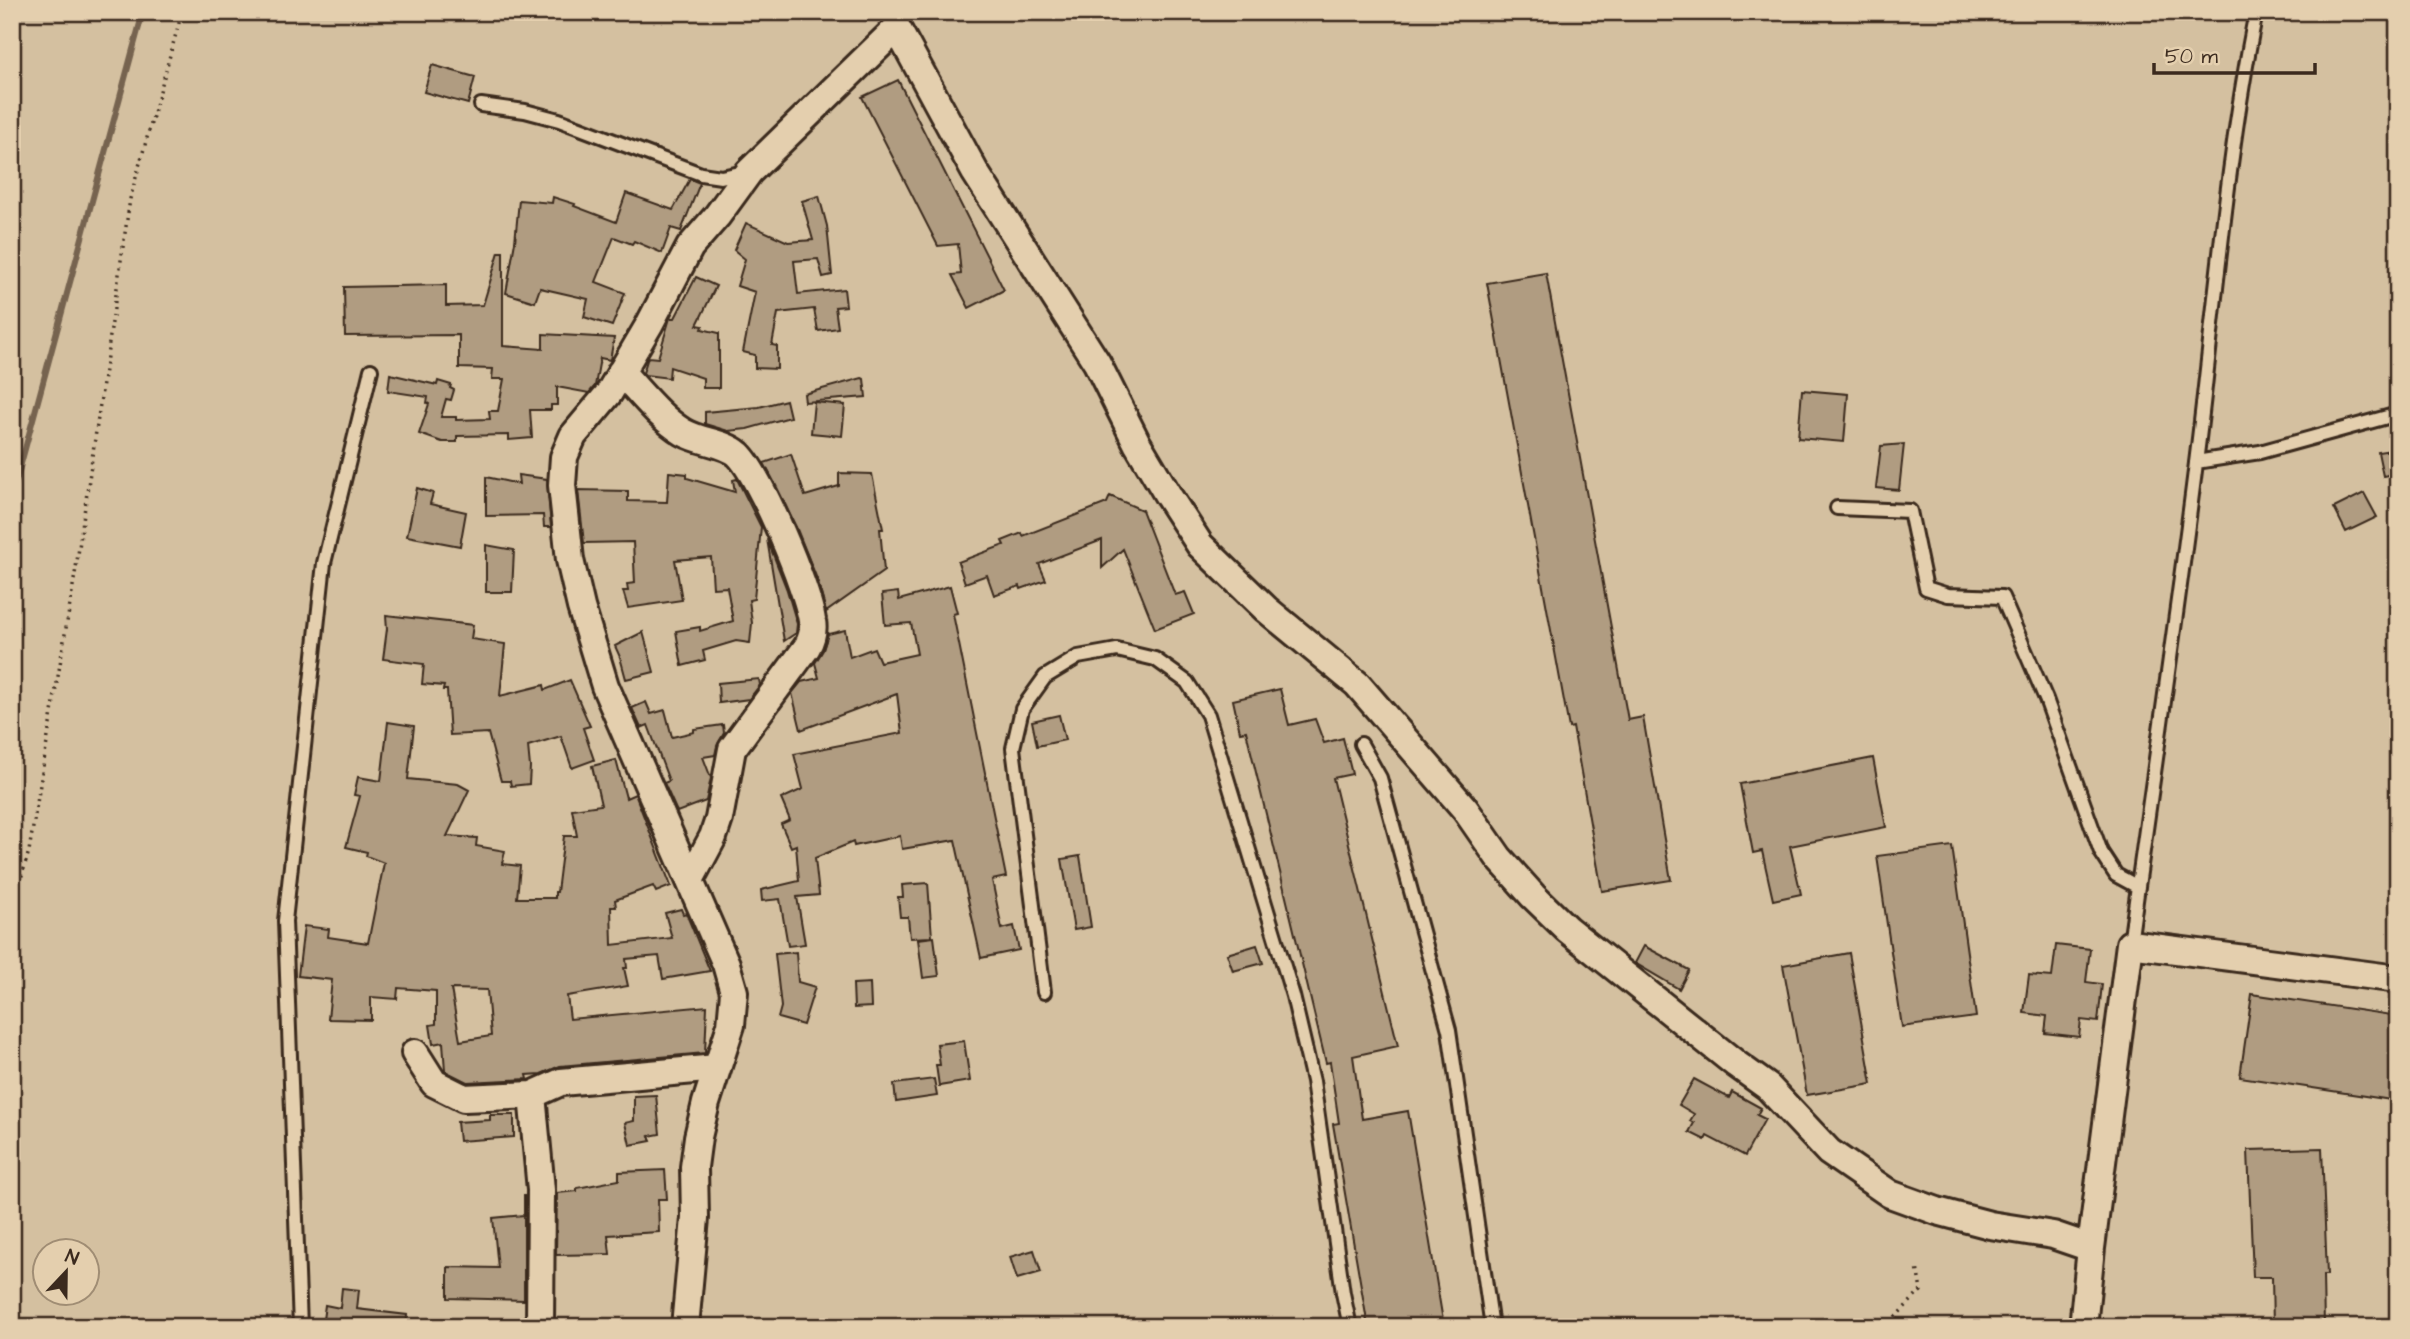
<svg xmlns="http://www.w3.org/2000/svg" width="2410" height="1339" viewBox="0 0 2410 1339" font-family="'Architects Daughter',sans-serif">
	<style>
		.built { fill: #d4c0a0; fill-rule: evenodd }
		.lines { fill: none; stroke-linecap: round; stroke-linejoin: round }
		.stream { stroke: #766450; stroke-width: 6 }
		.building { fill: #b09c81; stroke: #3b2a1e; stroke-width: 2; fill-rule: evenodd }
		.lane-casing { stroke: #3b2a1e; stroke-width: 18 }
		.street-casing { stroke: #3b2a1e; stroke-width: 32 }
		.path { stroke: #3b2a1e; stroke-width: 3.5; stroke-dasharray: 2 5; stroke-linecap: butt }
		.lane { stroke: #e4cfae; stroke-width: 12 }
		.street { stroke: #e4cfae; stroke-width: 26 }
	</style>
	<rect width="100%" height="100%" fill="#e4cfae"/>
	<filter id="ink" filterUnits="userSpaceOnUse"><feTurbulence type="fractalNoise" baseFrequency=".0143" numOctaves="2"/><feDisplacementMap in="SourceGraphic" scale="14" xChannelSelector="R" yChannelSelector="G"/><feConvolveMatrix kernelMatrix="1 2 1 2 8 2 1 2 1" color-interpolation-filters="sRGB"/></filter>
	<g filter="url(#ink)">
		<path class="built" d="M12,12H2398V1327H12ZM46,1252H88V1294H46Z"/>
		<g class="lines">
			<path class="stream" d="M12,497L143,12"/>
		</g>
		<path class="building" d="M432,65L475,77L468,104L424,92Z
			M898,80L1004,290L969,308L952,275L961,274L958,244L938,246L862,97Z
			M690,179L700,183L681,231L671,228L662,253L634,241L632,244L614,237L596,282L625,293L612,326L584,317L588,299L540,288L535,302L506,293L515,242L519,200L552,203L553,197L575,204L574,206L616,222L626,193L673,210Z
			M819,196L827,226L832,275L823,277L818,259L794,261L798,294L844,289L846,306L835,307L838,328L818,331L814,309L778,313L772,345L777,346V369L755,368V355L743,352L755,292L737,286L745,259L734,250L746,223L788,242L813,240L802,201Z
			M499,252H503V346L543,349V334L614,338L610,360L600,358L595,386L589,393L557,387V405H551V410H530L532,438L509,440V435L457,436V442H442L419,434L429,404L427,403L428,397L388,391L390,374L437,385L438,381L451,385L450,388L454,390L451,400L446,399L441,417H456V420L490,419L489,411H498L504,379H492L493,369L459,368V335L345,336L344,287L446,285V306L483,305Z
			M1546,273L1628,720L1643,717L1671,880L1602,891L1573,727L1569,728L1487,283Z
			M696,277L716,286L697,325L703,326L702,329L719,333V388H703V378L670,367L669,378L645,375L643,373L648,357L658,358L670,318H675Z
			M862,378L864,379L866,397L805,402L804,394Z
			M1802,390L1848,394L1844,442L1798,438Z
			M786,400L790,417L747,429L728,431L705,424V412L759,407Z
			M814,402L845,405L842,436L811,433Z
			M1904,444L1899,490L1876,488L1881,446Z
			M2398,449V473L2383,476L2378,452Z
			M791,454L805,496L839,486V473L872,474L883,529H880L884,571L826,612L817,579L796,527L764,463Z
			M669,472L687,474V478L735,492L733,480L737,479L761,527L754,599L749,600L752,623L750,643L736,641L703,651L705,660L682,666L676,631L700,627V631L733,621L727,587L713,588L711,557L675,560L682,600L628,608L623,591H628L627,584L635,583L633,542L584,543L578,490L628,491V501L667,502Z
			M518,475L547,479L551,527H544L543,515L486,516V477L519,484Z
			M417,488L433,493L430,504L466,512L460,546L407,536Z
			M2364,493L2377,517L2346,532L2334,508Z
			M1110,496L1142,510L1175,595L1185,592L1194,614L1155,629L1123,549L1102,568V540L1039,564L1046,580L1021,589L1020,586L994,595L987,575L965,583L958,562L1004,545L1002,541L1022,533L1023,536L1107,503Z
			M767,539L787,590L797,624L796,633L784,641Z
			M486,545L514,550L512,592H486Z
			M950,586L957,613L953,614L1006,877L992,880L1002,929L1014,926L1019,950L981,958L955,840L902,849L900,836L854,846L853,842L815,858L819,895L797,897L805,944L788,946L780,899L762,901L761,890L799,881L796,845L791,847L781,824L790,820L781,799L803,789L794,754L902,733L897,694L801,730L792,693L801,682L819,678L815,663L823,650L828,634L845,630L850,657L874,648L880,662L917,654L911,623L885,625L882,594L898,592L899,600Z
			M386,615L473,625L471,639L505,644L500,696L544,685L545,690L570,680L590,726L583,728L594,760L572,768L561,736L528,746L530,767L529,784L511,786L510,781H501L488,733L450,735L447,690H443L444,686L422,684L424,664L383,659L387,629Z
			M643,632L654,672L626,679L620,657L615,646Z
			M759,679L760,685L749,699L719,703L718,683Z
			M1280,689L1289,725L1315,719L1324,743L1343,738L1352,774L1333,778L1398,1046L1353,1056L1362,1119L1408,1111L1444,1327H1368L1333,1124L1339,1123L1330,1062L1326,1063L1246,731L1240,732L1233,700Z
			M646,702L651,714L665,710L672,737L694,732V729L723,725L724,733L717,746L715,755L703,757L711,778L706,801L677,812L664,783L669,781L648,725L641,728L632,708Z
			M1059,715L1065,740L1037,746L1032,721Z
			M388,722L414,726L408,779L458,784L469,790L447,836L477,838L476,846L505,851L502,864L520,866L517,898H555V892H557L564,836H577L572,809L601,805L592,766L616,760L626,798L635,794L671,886L656,892L653,886L615,900L616,907H611L612,945L672,938L665,913L681,909L683,914L686,913L710,971L663,979L659,956L626,959L627,968H624L628,986L567,996L570,1019L707,1006L705,1053L560,1066L541,1074L527,1075L528,1079L467,1082L445,1071L443,1042L433,1044L430,1025L436,1024V991L398,988L397,999L371,997V1020L328,1019L332,980L298,976L304,926L329,929L328,937L368,943L384,863L366,856L367,852L346,847L360,796L354,795L358,777L381,781ZM451,989L487,990L491,1036L460,1041Z
			M1873,758L1886,827L1790,846L1801,894L1773,900L1762,851L1753,853L1740,784Z
			M1952,846L1976,1017L1902,1027L1877,856Z
			M1080,856L1091,927L1074,930L1062,859Z
			M928,883L932,937L910,938L908,917H900L898,897H903L902,885Z
			M934,937L939,976L923,978L918,939Z
			M1257,945L1263,963L1233,971L1227,954Z
			M2056,945L2090,949L2086,982L2102,984L2098,1022L2081,1020L2079,1037L2045,1033L2047,1016L2024,1013L2029,975L2052,977Z
			M1644,946L1689,970L1679,989L1635,963Z
			M796,952L798,982L815,987L803,1025L778,1018L781,1007L775,954Z
			M1849,953L1872,1084L1807,1095L1783,965Z
			M870,983L871,1007L854,1008L853,984Z
			M2252,994L2398,1016V1101L2240,1077Z
			M964,1041L970,1081L939,1086L936,1065H940L937,1044Z
			M934,1079L937,1096L896,1102L894,1084Z
			M1694,1079L1729,1098L1732,1092L1761,1108L1757,1115L1765,1119L1745,1156L1707,1136L1705,1140L1689,1132L1694,1123L1690,1121L1694,1114L1679,1105Z
			M656,1095L660,1134L649,1136L651,1141L630,1145L625,1123L634,1121V1096Z
			M490,1115H514V1137L459,1141L457,1122L490,1120Z
			M2322,1148L2327,1275H2323L2324,1327H2273L2272,1277H2253L2248,1150Z
			M665,1170L667,1199H658L659,1232L608,1235L610,1254L556,1255L557,1193L577,1191V1188L619,1180V1172Z
			M524,1195V1300L448,1298V1267L498,1268L493,1218L524,1215Z
			M1034,1250L1041,1272L1017,1279L1010,1257Z
			M342,1288L359,1290L357,1309L407,1315L406,1327H322L325,1305L340,1308Z"/>
		<g class="lines">
			<defs>
				<path id="lane" d="M481,105L525,111L559,120L701,174L721,177L745,172
					M2196,462L2260,452L2398,414
					M1837,508L1910,511L1926,588L1948,595L2002,597L2046,699L2101,852L2116,875L2138,887
					M1361,744L1380,778L1449,1030L1492,1327
					M2130,944C2152,784 2176,623 2196,463C2215,312 2226,161 2256,12
					M1044,992L1013,748L1022,709L1045,677L1078,657L1117,650L1155,659L1187,682L1208,715L1293,996L1313,1081L1343,1293L1350,1327
					M300,1327L285,921L324,563L371,370"/>
				<path id="street" d="M621,372C641,393 659,417 683,432C700,442 724,442 738,454C760,475 808,589 812,621C814,631 812,638 807,647L732,749L719,819L713,837L690,880
					M415,1053L434,1083L464,1098L532,1095L561,1082L717,1068
					M532,1095L541,1190L540,1327
					M685,1327L695,1218L694,1167L698,1137L706,1103L731,1025L734,992L726,964L605,686L581,607L570,560L562,485L564,457L573,436L609,393L649,325L690,247L717,216L749,172L897,28L975,172L1097,363L1137,443L1169,497L1200,545L1266,609L1357,684L1465,809L1499,858L1533,896L1567,929L1736,1064L1768,1087L1829,1152L1890,1194L1937,1211L1990,1225L2053,1235L2091,1248
					M2083,1327L2091,1248L2130,944L2398,979"/>
			</defs>
			<use href="#lane" class="lane-casing"/>
			<use href="#street" class="street-casing"/>
			<path class="path" d="M12,910L29,851L76,568L130,199L182,12
				M1885,1327L1921,1291L1917,1267"/>
			<use href="#lane" class="lane"/>
			<use href="#street" class="street"/>
		</g>
	</g>
	<rect width="2410" height="1339" fill="none" stroke="#e4cfae" stroke-width="42"/>
	<rect x="21" y="21" width="2368" height="1297" fill="none" stroke="#3b2a1e" stroke-width="2.5" filter="url(#ink)"/>
	<g transform="translate(66 1272) rotate(22)"><circle r="33" fill="#e4cfae" stroke="#a08d74" stroke-width="2"/>
	<path d="M0-5L12 26L0 18L-12 26Z" fill="#3b2a1e"/>
	<text y="-10" font-size="19" font-weight="bold" text-anchor="middle" fill="#3b2a1e">N</text>
	</g>
	<path d="M2154 63v10h161v-10" fill="none" stroke="#3b2a1e" stroke-width="3.5"/>
	<text x="2165" y="63" font-size="21" fill="#3b2a1e" stroke="#e4cfae" stroke-width="5" paint-order="stroke">50 m</text>
</svg>
